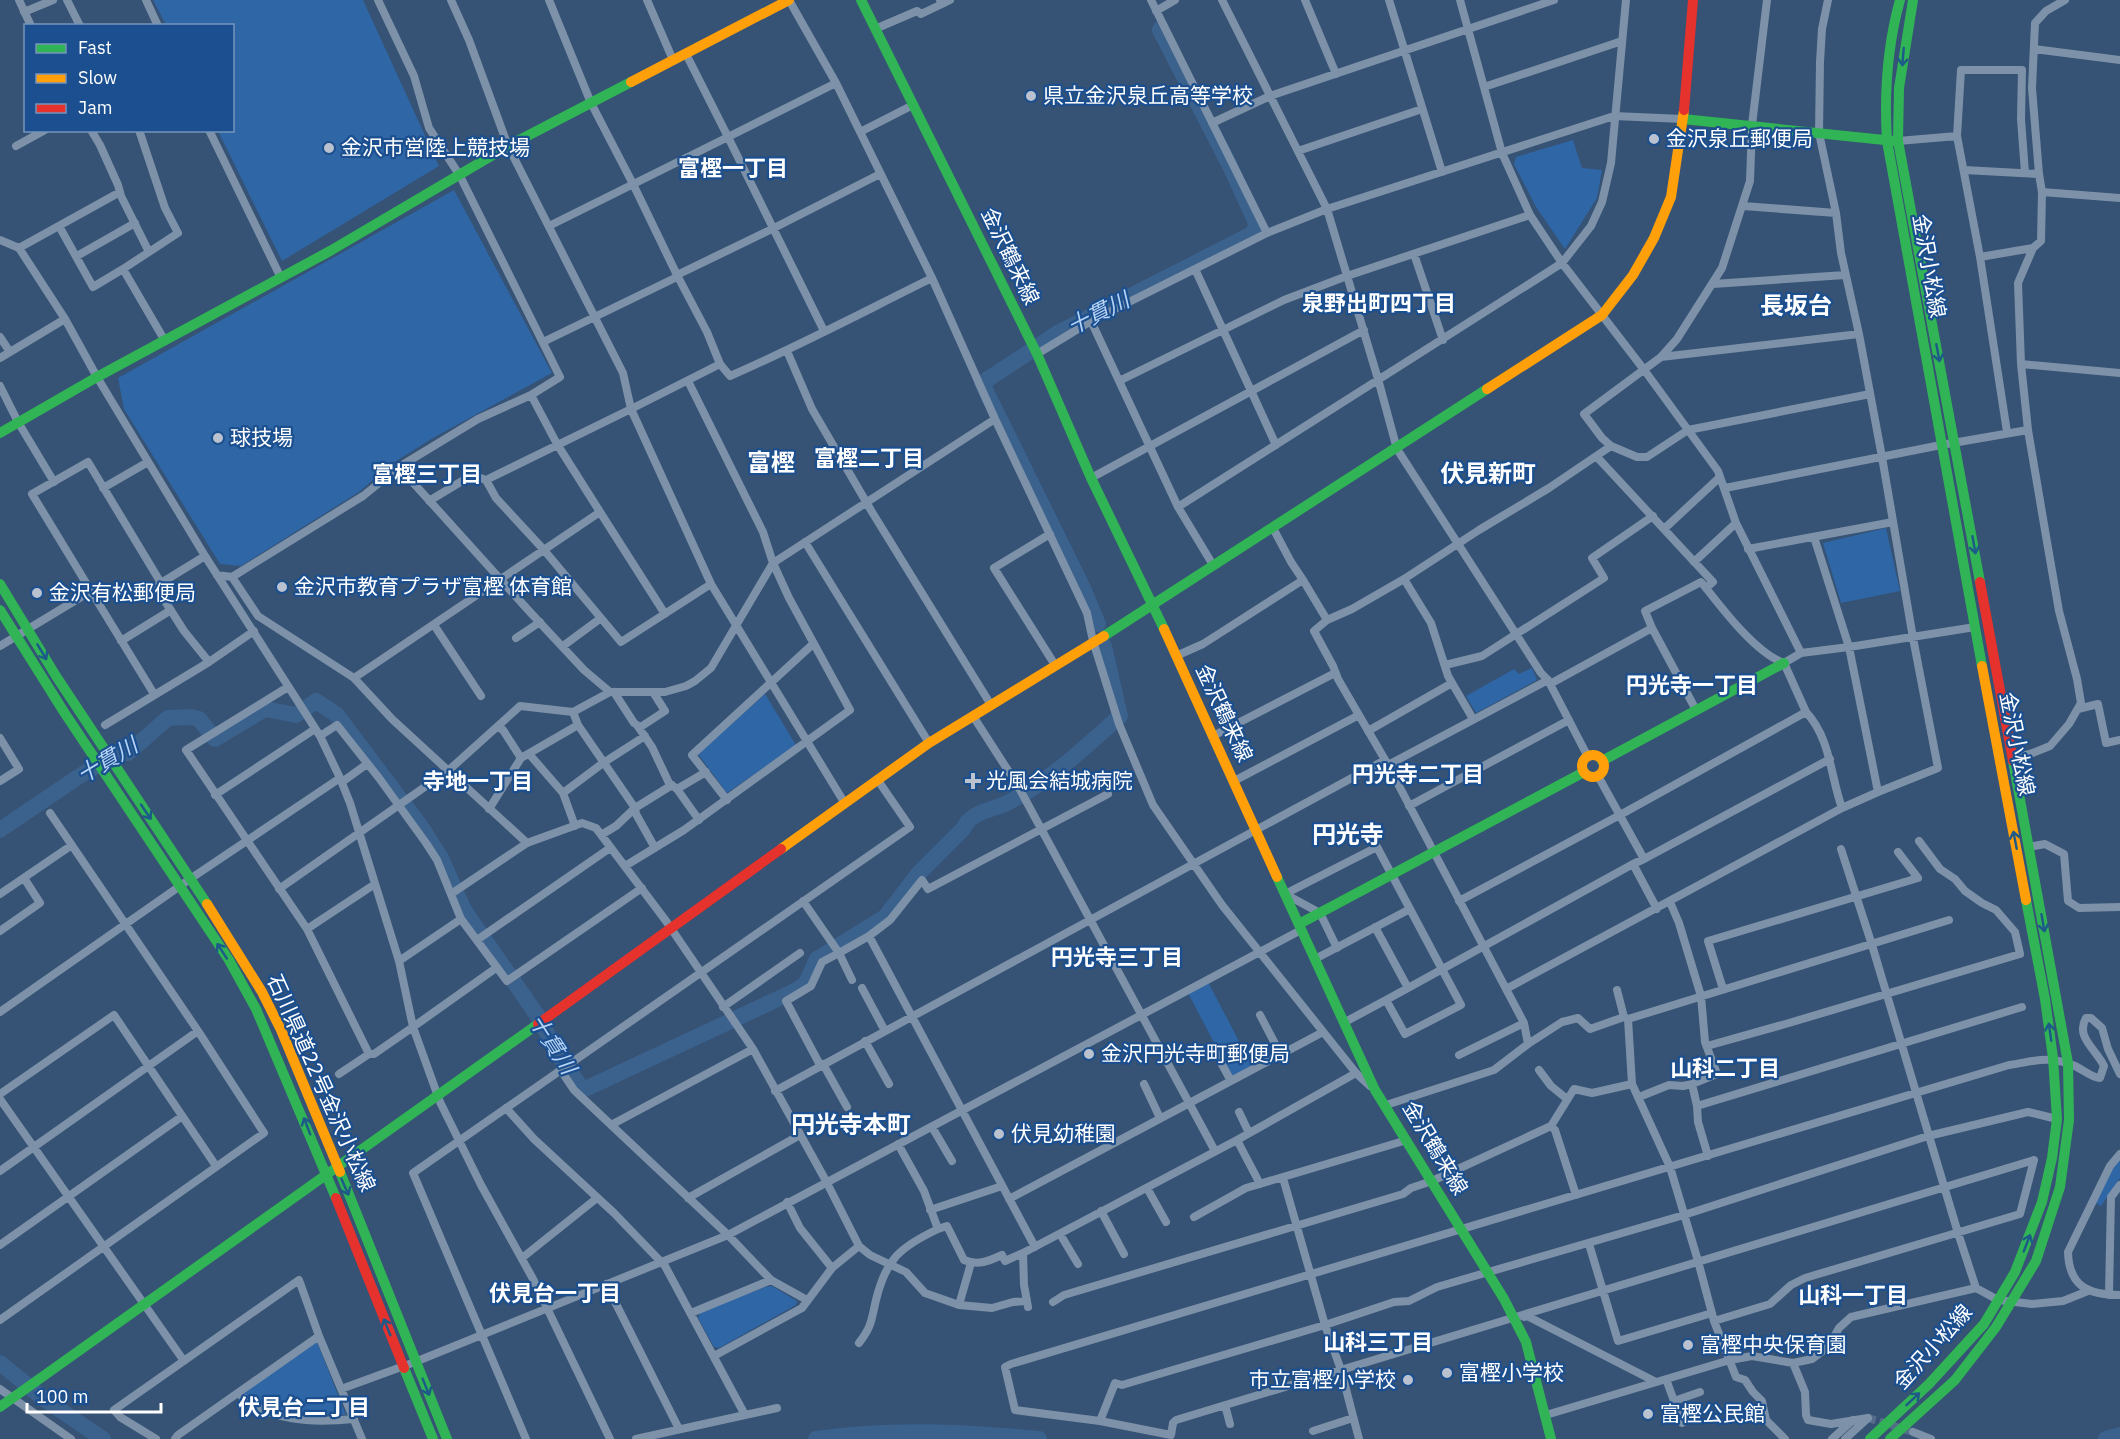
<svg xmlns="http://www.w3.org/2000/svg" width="2120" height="1439" viewBox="0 0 2120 1439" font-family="'IBM Plex Sans','Noto Sans JP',sans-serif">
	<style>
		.green { fill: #2f66a5 }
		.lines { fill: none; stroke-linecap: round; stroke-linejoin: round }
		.river { stroke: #3b618d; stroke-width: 16 }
		.street-tunnel { stroke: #546c89; stroke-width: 8; stroke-dasharray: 8 4; stroke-linecap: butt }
		.street { stroke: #7d92a8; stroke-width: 8 }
		.fast { stroke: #30b455; stroke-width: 10 }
		.slow { stroke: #ff9f0a; stroke-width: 10 }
		.jam { stroke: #e5322d; stroke-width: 10 }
		.oneway { stroke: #1d5989 }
		.poi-dot { fill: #b9c2ce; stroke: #1b4f8f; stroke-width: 2 }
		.labels { text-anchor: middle; stroke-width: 4.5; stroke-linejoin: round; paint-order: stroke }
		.poi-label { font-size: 21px; fill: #fff; stroke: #1b4f8f; text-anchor: start }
		.street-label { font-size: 21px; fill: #fff; stroke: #1b4f8f }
		.neighbourhood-label { font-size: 22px; font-weight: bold; fill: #fff; stroke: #1b4f8f }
		.water-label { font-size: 22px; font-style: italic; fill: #b5d3f5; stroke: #1b4f8f }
		.quarter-label { font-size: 24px; font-weight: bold; fill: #fff; stroke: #1b4f8f }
	</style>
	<rect width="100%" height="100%" fill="#365274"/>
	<path class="green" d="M153,0H363L439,166L282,261L218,131L232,130V26L166,25Z
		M1573,140L1582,168L1602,170L1597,198L1565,249L1536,207L1514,164L1516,157Z
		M454,190L552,373L433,438L393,463L359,492L241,566L220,564L124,409L118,378Z
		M1886,528L1900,591L1841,603L1823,543Z
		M1532,668L1537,680L1476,713L1466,696L1514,669L1519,674Z
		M765,694L796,745L727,793L698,754Z
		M1208,982L1252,1066L1232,1077L1188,993Z
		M2120,1159V1178L2101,1206L2096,1203L2113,1167Z
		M772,1286L797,1301L796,1305L719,1348L714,1347L698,1318L700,1312L765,1287Z
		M317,1342L346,1415C309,1414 273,1417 243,1393Z"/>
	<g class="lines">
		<path class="river" d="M1098,624L1083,588L982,383L1058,333L1252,234L1257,225L1230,166L1160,30L1161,28
			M0,830L78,777L118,753H128L168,718L191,717L199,719L215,739L265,709L296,715L316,701L337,715L422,828L441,858L464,910L537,1015L562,1060L583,1090L797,990L806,983L817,959L885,917L918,874L963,829C972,810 992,811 1009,802C1048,782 1088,745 1120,716L1104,646
			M0,1363L44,1399L103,1439
			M816,1439C890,1428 965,1432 1039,1439
			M2106,1439L2120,1435"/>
		<path class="street-tunnel" d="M1868,1418L1913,1432"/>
		<path class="street" d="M19,0L31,26
			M67,0L80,26
			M146,0L158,26
			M451,0L469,40L508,146L623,373L631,409L711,584L844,802
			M549,0L591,103L633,184L677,275
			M647,0L673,60
			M789,0L836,83L932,278L995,419L1087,613L1093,641L1119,724L1153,805L1222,905L1356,1073L1370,1086
			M1151,0L1267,233
			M1222,0L1327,209L1378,379L1397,449L1541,673L1548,680L1588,757
			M1305,0L1336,74
			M1389,0L1442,172
			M1460,0L1502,153L1530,215L1562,263L1645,371L1718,471L1736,523L1801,653L1849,647L1878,792L1842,808L1506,989
			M1828,0L1822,29L1820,62L1819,133L1836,213L1841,253L1859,334L1882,457L1913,638L1938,768L1878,792
			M942,4L950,0
			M1156,11L1175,0
			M24,12L53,0
			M875,29L917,11L921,14L942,4L940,0
			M2034,49L2120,60
			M1484,87L1622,41
			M1212,123L1270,96L1554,0
			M91,130L100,145L118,185L121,196L149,252L123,269L165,341
			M139,130L165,208L178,233L149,252
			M209,130L281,278
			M860,132L913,105
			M1898,141L1957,136
			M16,146L45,130
			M1298,151L1422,109
			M1964,170L2039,174L2042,192L2041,241L2033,248L2018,283L2021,364L2028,430L2047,542L2059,611L2077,679L2081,703L2069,724L2050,746L2030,754L2013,758
			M880,174L772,229L677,275L707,332L720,364L730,376C799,346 865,311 932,278
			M2039,174L2032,88L2035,23L2046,11L2065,0
			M2042,192L2120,198
			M1743,206L1836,213
			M59,226L93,287L123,269
			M549,226L728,137L686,54
			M0,240L19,248L65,319L97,377L205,556L320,736L340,778L350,803L399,961L413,1027L374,1054H369L339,1074
			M19,248L120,192
			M1414,254L1443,340
			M77,256L135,223
			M1980,257L2033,248
			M1195,269L1276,445
			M1713,284L1845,275
			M1091,321L1178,507L1213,565
			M824,331L728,137L836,83
			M0,337L10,352
			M543,342L677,277
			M787,351L812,409L872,512L991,705
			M1037,354L1091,321L1267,233L1327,209L1614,116L1683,119
			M1661,357L1859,334
			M0,358L65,319
			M2021,364L2120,373
			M1119,381L1284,300L1347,276L1530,215
			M0,386L18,422L54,482
			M2007,432L1980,257L1957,136L1961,70H2022L2021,119L2025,173
			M1611,446L1637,457H1647L1688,430L1870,394
			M1597,457L1713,582L1706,588C1724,611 1757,654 1784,663L1806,712
			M399,467L529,611L584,670L610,692
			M1091,478L1364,330
			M486,480L496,498L544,550L621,642L711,584
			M103,488L148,462
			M1725,488L1941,445L2028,430
			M429,501L472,475L486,480L631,409L720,364
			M1178,507L1562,263L1591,226L1602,202L1611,163L1626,0
			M600,512L665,614
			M1273,528L1291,562L1303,580
			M1664,529L1720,477
			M1050,534L994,568L1055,665
			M1814,537L1849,647L1975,627
			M805,542L929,743
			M1748,549L1893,522
			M1694,562L1736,523
			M217,575L232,577L363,496L399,467L478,419L531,395L560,377L460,176L429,128L414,76L378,0
			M232,577L258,616L354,678L392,719L527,843
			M1404,579L1431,623L1448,676L1473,719
			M161,583L205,556
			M91,591L154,694
			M434,625L481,696
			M1652,628L1696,710
			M516,638L540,622
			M121,641L171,610
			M0,646L91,591L32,494L88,462L161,583L156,587L184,631L209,662
			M563,646L601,618
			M1176,656L1203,644L1303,580L1327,620
			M1784,663L1801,653
			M1445,665L1482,656L1604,578L1592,558L1653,516
			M354,678L600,512L557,444L531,395
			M1550,684L1652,628L1645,611L1701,582L1706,588
			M288,687L186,750L307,929L375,884
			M614,692L634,723L637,725L652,747L669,783L677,789L699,820
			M2078,709L2098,704L2106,743L2120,740
			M973,716L1018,786L1215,1151
			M105,725L209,662L254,631
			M578,725L635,808L636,814L655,848
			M498,727L503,730L521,758
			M639,728L665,711L653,692
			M1368,731L1452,683
			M320,736L337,725L379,778L426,843L437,860L461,919L507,981L642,888
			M1213,736L1335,673
			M0,738L19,769L0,781
			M530,755L563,793
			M1388,765L1548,680
			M1598,776L1644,859L1633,864L1657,909
			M1234,781L1359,715
			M342,782L367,764
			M677,789L706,772
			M215,795L315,729
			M727,800L692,755L813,644
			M1409,806L1569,720
			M489,809L521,758L578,725L573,712
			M575,826L563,793L603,763L645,736
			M601,835L616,826L635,808L672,785
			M2029,847L2045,844L2064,854L2068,901L2079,908L2120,907
			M1841,849L1872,945L1958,1233L1976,1288
			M1644,859L1830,759
			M625,866L684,830L850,710L789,598L773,563L763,532L688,381
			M279,889L449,770L520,706L573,712L610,692H665L686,686L695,681L711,668L773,563L995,419
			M0,894L72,845
			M451,894L527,843L582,823L596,828L666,921L753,1049L826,1181L859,1246L870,1255L906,1272L925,1293L959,1305L992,1308L1013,1302L1026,1301
			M1285,894L1377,847L1461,1005L1405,1034L1386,1000L1345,1022
			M1285,894L1320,913L1337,948
			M803,901L839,953L869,936L1035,1247
			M1459,901L1620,815L1806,712C1831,739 1830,775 1842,808
			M1375,927L1408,988L1386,1000
			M307,929L369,1054
			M0,931L40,903L24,878
			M869,936L890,920L922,880L928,889L1108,794
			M477,940L610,848
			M1315,959L1410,909
			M399,961L461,919
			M496,968L413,1027L440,1102L481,1185L533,1279L610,1439
			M862,988L885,1031
			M1408,988L1633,864
			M1723,989L1708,941L1918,878L1898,852
			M1617,990L1624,1017
			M723,1007L800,953
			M0,1012L190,879L340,778
			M1260,1015L1281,1055
			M1628,1019L1632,1084
			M865,1041L889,1084
			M1528,1044L1524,1023L1388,765L1338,679L1333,666L1314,631L1327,620L1352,609L1404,579L1479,530L1549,488L1611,446L1602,438L1584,414L1661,357L1677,339L1722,268L1750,181L1752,125L1767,0
			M1707,1046L1789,1023L2020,954L2015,932L1996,910L1982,903L1965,891L1955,879L1940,869L1919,841
			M1213,1048L1231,1081
			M1459,1055L1524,1023
			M823,1064L847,1107
			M820,1065L786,1001L811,986L822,962L839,953L852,980
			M560,1069L574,1090L728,1235L771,1280L807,1300
			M1539,1070L1551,1086L1567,1099
			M1144,1084L1160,1118
			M1692,1084L1697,1106L1698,1122L1708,1156
			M775,1091L1385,760
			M0,1094L114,1015L216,1166
			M1639,1097L1669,1085L1683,1086L1692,1084L1717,1074L1705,1042L1701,996L1679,923L1670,902
			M0,1099L184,1361
			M1386,1105L1494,1070L1528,1044L1562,1022L1578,1018L1590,1029L1624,1017L1628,1019L1949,920
			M1697,1106L2022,1007
			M506,1108L534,1139L614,1213L665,1266L745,1415L777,1408
			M1239,1112L1249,1133
			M2057,1119L2028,1112L1928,1136L1684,1215L1437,1287L1409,1301L1394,1302L1325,1325L1122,1385L1115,1383L1100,1421L1015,1410L1005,1367L1011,1364L2009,1065C2036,1061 2048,1055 2075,1066C2084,1070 2090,1077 2100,1078L2104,1066C2096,1049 2075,1037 2086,1018H2091L2102,1028L2108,1049L2120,1074
			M611,1125L753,1049
			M1551,1126L1555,1130L1576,1195
			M932,1127L952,1161
			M1237,1140L1260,1184
			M898,1144L924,1191L938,1229L947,1226L964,1260C978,1266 989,1261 1002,1255L1005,1261L1023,1253
			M2120,1154L2110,1166L2068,1252C2069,1287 2089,1295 2120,1295
			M0,1171L198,1031
			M1283,1178L1325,1325L1341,1370L1359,1439
			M1147,1188L1166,1222
			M688,1198L800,1135
			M1009,1199L1323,1032
			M787,1202L800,1228L832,1268
			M930,1210L1002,1186
			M1101,1211L1124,1254
			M1194,1217L1246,1188L1407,1140
			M1060,1234L1078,1264
			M1589,1244L1618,1341L1712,1313
			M0,1245L181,1117
			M522,1258L597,1198
			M606,1284L679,1429
			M2109,1295L2111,1197L2120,1185
			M1053,1302L1064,1295L1403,1194L1411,1188L1432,1181L1551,1126L1574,1089L1592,1093L1632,1084L1670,1167L1698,1261L1714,1321L1736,1377L1745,1380L1753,1392L1762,1401L1766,1420L1785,1439
			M959,1305L971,1263
			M1028,1307L1024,1285L1023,1253L1237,1140L1356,1073
			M691,1313L771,1280
			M1524,1317L1527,1316L1656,1382
			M0,1320L264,1133L198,1031L50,813
			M1714,1321L1770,1304L1791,1285L1805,1278L2020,1214L2034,1160
			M859,1343C872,1326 871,1321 876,1300C886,1259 900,1247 938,1229
			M714,1356L802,1308L832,1268L859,1246
			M1666,1379L1682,1423
			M0,1389L71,1439
			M341,1389L415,1362L728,1235L1301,930
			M238,1393C270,1422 312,1423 354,1419
			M1674,1401L1700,1392
			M1225,1405L1230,1424
			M1546,1415L1730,1360L1752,1356L1793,1363
			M1868,1418L1831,1424L1808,1420L1806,1415L1805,1392L1793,1363L1812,1359L1829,1346L1839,1328L1851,1317L1976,1288L1998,1300L2032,1304L2063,1301L2088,1291
			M1100,1421L1171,1435L1173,1423L1176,1420L2034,1160
			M1313,1431L1353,1418
			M1913,1432L1931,1439
			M156,1439L120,1417L114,1410L299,1280L319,1336L362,1439
			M175,1439L178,1435L319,1336
			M526,1439L413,1173L910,827L877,779
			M636,1439L745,1415
			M1832,1439L1853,1420
			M1845,1439L1868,1418"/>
		<path class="fast" d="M861,0L1037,354L1091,478L1164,629
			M1900,0C1887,47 1884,93 1887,141L1982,666
			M1913,0L1899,88L1898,141L1980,582
			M1683,119L1894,141
			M0,433L97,377L330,251L508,146L631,82
			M0,584L56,676L207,904
			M0,610L64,712L229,960L256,1009L336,1198
			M1104,636L1487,389
			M1602,761L1784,663
			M1277,877L1375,1090L1504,1299L1526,1342L1551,1439
			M1299,924L1584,772
			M340,1172L447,1439
			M404,1368L433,1439
			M0,1407L538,1024
			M1870,1439L1929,1384L1984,1324L2015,1272L2042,1202L2052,1158L2057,1119L2053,1058L2045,999L2026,900
			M1890,1439L1955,1380L1996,1327L2036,1261L2060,1187L2069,1120L2068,1063L2013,761"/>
		<path class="slow" d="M631,82L789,0
			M1487,389L1602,315L1633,275L1654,238L1671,197L1684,110
			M1164,629L1277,877
			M1982,666L2026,900
			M1582 766a11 11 0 1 1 22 0a11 11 0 1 1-22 0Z
			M781,849L929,743L1104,636
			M207,904L262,992L281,1030L340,1172"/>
		<path class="jam" d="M1684,110L1693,0
			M1980,582L2013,761
			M538,1024L781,849
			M336,1198L404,1368"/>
	</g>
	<defs><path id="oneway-shaft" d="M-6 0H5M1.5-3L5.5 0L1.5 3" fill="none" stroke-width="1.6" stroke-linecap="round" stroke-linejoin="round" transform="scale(1.5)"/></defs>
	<g class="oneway">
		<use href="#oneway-shaft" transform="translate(1903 57) rotate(95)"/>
		<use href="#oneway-shaft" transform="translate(1938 353) rotate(79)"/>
		<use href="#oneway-shaft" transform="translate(1974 545) rotate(80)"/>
		<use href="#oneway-shaft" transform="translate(42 652) rotate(59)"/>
		<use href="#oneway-shaft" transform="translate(146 812) rotate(56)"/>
		<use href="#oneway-shaft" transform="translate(2015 840) rotate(-101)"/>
		<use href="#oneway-shaft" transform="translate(2043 923) rotate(80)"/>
		<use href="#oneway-shaft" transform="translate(222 951) rotate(-123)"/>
		<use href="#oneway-shaft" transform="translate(2050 1032) rotate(-98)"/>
		<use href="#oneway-shaft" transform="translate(307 1126) rotate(-111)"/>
		<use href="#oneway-shaft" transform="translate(345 1187) rotate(66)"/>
		<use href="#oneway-shaft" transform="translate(2027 1243) rotate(-69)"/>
		<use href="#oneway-shaft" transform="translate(387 1327) rotate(-112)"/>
		<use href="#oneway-shaft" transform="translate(426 1387) rotate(68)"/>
		<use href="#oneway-shaft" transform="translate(1913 1399) rotate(-43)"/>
	</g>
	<g class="poi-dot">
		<circle cx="1031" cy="96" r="6"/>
		<circle cx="1654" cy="139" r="6"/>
		<circle cx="329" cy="148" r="6"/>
		<circle cx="218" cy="438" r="6"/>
		<circle cx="282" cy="587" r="6"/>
		<circle cx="37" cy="593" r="6"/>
		<path d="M970 772h6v6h6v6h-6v6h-6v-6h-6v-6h6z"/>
		<circle cx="1089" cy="1054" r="6"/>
		<circle cx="999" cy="1134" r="6"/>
		<circle cx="1688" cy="1345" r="6"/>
		<circle cx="1447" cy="1373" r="6"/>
		<circle cx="1408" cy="1380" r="6"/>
		<circle cx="1648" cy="1414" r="6"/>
	</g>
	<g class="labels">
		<g class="poi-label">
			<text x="1043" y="103">県立金沢泉丘高等学校</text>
			<text x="1666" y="146">金沢泉丘郵便局</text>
			<text x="341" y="155">金沢市営陸上競技場</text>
			<text x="230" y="445">球技場</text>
			<text x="294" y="594">金沢市教育プラザ富樫 体育館</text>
			<text x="49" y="600">金沢有松郵便局</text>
			<text x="986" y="788">光風会結城病院</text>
			<text x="1101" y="1061">金沢円光寺町郵便局</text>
			<text x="1011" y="1141">伏見幼稚園</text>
			<text x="1700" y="1352">富樫中央保育園</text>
			<text x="1459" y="1380">富樫小学校</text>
			<text x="1396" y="1387" text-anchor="end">市立富樫小学校</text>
			<text x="1660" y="1421">富樫公民館</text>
		</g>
		<g class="street-label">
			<text transform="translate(1010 256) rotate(64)" y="7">金沢鶴来線</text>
			<text transform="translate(1929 266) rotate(80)" y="7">金沢小松線</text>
			<text transform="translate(1224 713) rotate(65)" y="7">金沢鶴来線</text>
			<text transform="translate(2017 744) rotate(79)" y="7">金沢小松線</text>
			<text transform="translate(321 1083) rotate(66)" y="7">石川県道22号金沢小松線</text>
			<text transform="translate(1435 1148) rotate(59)" y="7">金沢鶴来線</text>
			<text transform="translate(1933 1347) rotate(-48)" y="7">金沢小松線</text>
		</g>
		<g class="neighbourhood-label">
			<text x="733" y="176">富樫一丁目</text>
			<text x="1379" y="311">泉野出町四丁目</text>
			<text x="869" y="466">富樫二丁目</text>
			<text x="427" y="482">富樫三丁目</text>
			<text x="1692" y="693">円光寺一丁目</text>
			<text x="1418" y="782">円光寺二丁目</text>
			<text x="478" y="789">寺地一丁目</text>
			<text x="1117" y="965">円光寺三丁目</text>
			<text x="1725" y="1076">山科二丁目</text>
			<text x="555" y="1301">伏見台一丁目</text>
			<text x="1853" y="1303">山科一丁目</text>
			<text x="1378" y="1350">山科三丁目</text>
			<text x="304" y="1415">伏見台二丁目</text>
		</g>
		<g class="water-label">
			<text transform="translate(1098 313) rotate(-27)" y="8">十貫川</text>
			<text transform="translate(107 760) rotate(-31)" y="8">十貫川</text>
			<text transform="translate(553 1044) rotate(57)" y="8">十貫川</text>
		</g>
		<g class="quarter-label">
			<text x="1796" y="314">長坂台</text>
			<text x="771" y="471">富樫</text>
			<text x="1488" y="482">伏見新町</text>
			<text x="1348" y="843">円光寺</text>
			<text x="851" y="1133">円光寺本町</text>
		</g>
	</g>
	<rect x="24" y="24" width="210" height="108" fill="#1b4f8f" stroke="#7695bc" stroke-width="1.5"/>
	<rect x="36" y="44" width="30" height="9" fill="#30b455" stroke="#7695bc" stroke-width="1.5"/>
	<text x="78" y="54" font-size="18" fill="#ffffff">Fast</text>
	<rect x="36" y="74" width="30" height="9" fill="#ff9f0a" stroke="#7695bc" stroke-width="1.5"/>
	<text x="78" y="84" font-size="18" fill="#ffffff">Slow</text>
	<rect x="36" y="104" width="30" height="9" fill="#e5322d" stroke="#7695bc" stroke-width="1.5"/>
	<text x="78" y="114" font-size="18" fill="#ffffff">Jam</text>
	<path d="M27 1403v9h134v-9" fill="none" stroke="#ffffff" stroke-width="3"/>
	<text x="36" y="1403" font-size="18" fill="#ffffff" stroke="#1b4f8f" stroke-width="4.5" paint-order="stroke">100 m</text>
</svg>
